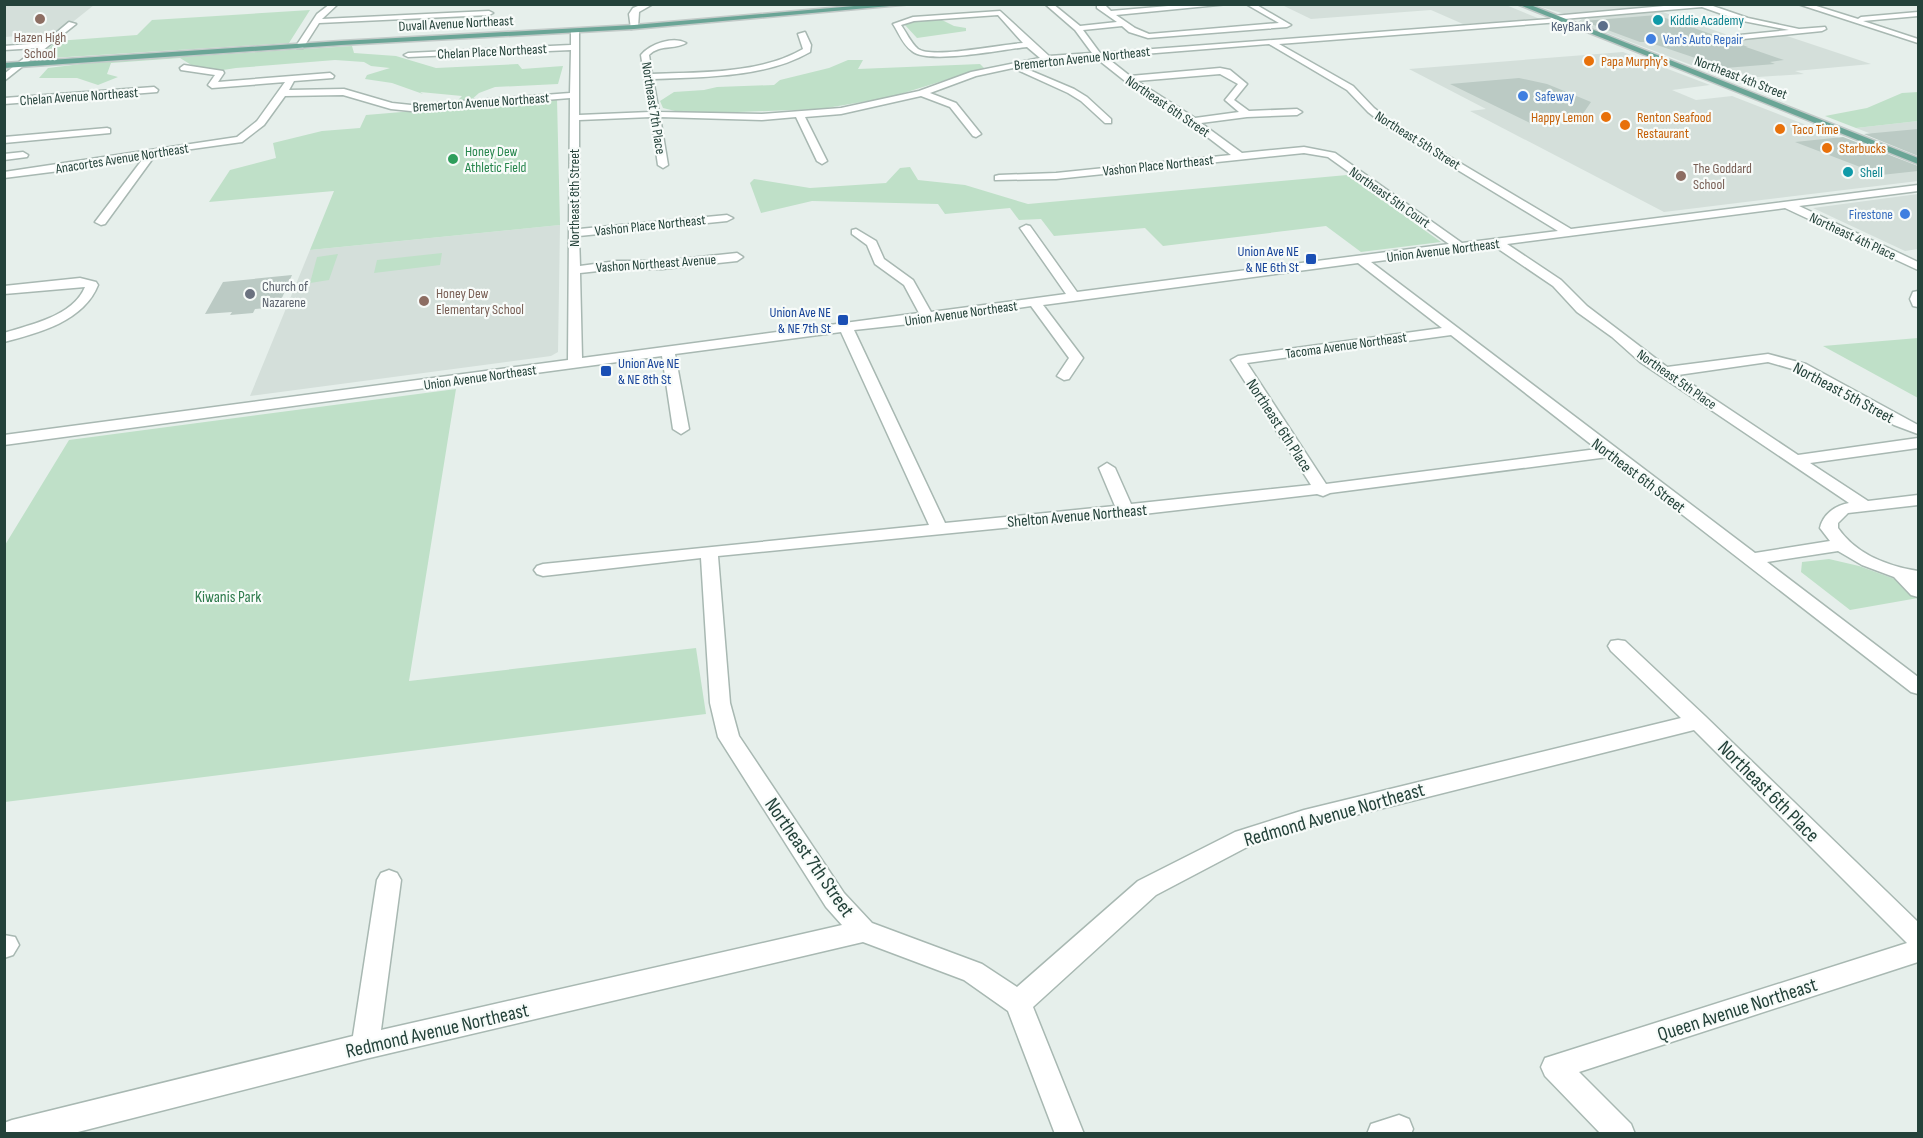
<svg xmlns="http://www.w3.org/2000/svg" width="1923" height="1138" viewBox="0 0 1923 1138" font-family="'Sofia Sans Condensed',sans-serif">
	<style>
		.built { fill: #d4dfda }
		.green { fill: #bfe0c8 }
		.building { fill: #bbcac4 }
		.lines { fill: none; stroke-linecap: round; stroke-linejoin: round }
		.minor-casing { stroke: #a8b8b2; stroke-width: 3 }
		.major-casing { stroke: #c2cac8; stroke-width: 3 }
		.minor { fill: #fff; fill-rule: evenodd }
		.major { fill: #6aa596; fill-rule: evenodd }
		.education-dot { fill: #8d6e63; stroke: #f7fbf9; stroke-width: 2 }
		.culture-dot { fill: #0f9aa8; stroke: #f7fbf9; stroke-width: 2 }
		.service-dot { fill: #5c6f8a; stroke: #f7fbf9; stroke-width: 2 }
		.shop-dot { fill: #3f7fe0; stroke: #f7fbf9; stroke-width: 2 }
		.food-dot { fill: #e8710a; stroke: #f7fbf9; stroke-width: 2 }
		.leisure-dot { fill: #2e9e5b; stroke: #f7fbf9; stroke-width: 2 }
		.transit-dot { fill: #1a4fb4; stroke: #f7fbf9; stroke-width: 2 }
		.worship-dot { fill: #6b7280; stroke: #f7fbf9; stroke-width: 2 }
		.labels { text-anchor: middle; stroke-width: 4.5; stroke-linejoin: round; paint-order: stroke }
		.far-culture-label { font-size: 14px; fill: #0d838f; stroke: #f7fbf9; text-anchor: start }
		.far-street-label { font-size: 14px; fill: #24423a; stroke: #f7fbf9 }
		.far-service-label { font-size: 14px; fill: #4e5e75; stroke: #f7fbf9; text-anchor: end }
		.far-education-label { font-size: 14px; fill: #785e54; stroke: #f7fbf9; text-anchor: start }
		.far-shop-label { font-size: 14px; fill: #366cbe; stroke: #f7fbf9; text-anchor: start }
		.far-food-label { font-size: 14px; fill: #c56008; stroke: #f7fbf9; text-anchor: start }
		.far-leisure-label { font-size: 14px; fill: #27864d; stroke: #f7fbf9; text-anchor: start }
		.far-transit-label { font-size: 14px; fill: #164399; stroke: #f7fbf9; text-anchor: end }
		.far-worship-label { font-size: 14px; fill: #5b616d; stroke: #f7fbf9; text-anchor: start }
		.street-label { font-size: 16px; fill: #24423a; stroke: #f7fbf9 }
		.park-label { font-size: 16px; fill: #2d7a4b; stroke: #f7fbf9 }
		.near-street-label { font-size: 20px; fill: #24423a; stroke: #f7fbf9 }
	</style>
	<rect width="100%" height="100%" fill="#e6efeb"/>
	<path class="built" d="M1641,4L1649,7L1565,14L1534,5Z
		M5,5H94L59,33L5,37Z
		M1282,5H1506L1540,19L1463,24L1431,10L1311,19Z
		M1660,11L1739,39L1784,35L1871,64L1795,71L1804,74L1728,79L1578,22L1583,18Z
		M1623,52L1710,85L1672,90L1696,100L1732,96L1918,169V181L1664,212L1470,111L1486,109L1409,69Z
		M1918,121V152L1856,128Z
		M1918,194V249L1905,251L1813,208Z
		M560,225L558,352L551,356L250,396L310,250Z"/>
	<path class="green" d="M310,10L289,43L36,59L57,41L137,35L152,20Z
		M938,18L954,26L966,28V31L917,38L904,24L909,21Z
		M352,46L354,53L396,56L436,68L518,64L522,69L563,66L558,84L495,87L479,93L470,101L455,103L462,96L420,92L423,94L392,83L365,79L367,75L390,68L371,66L364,62L335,60L236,68L197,74L201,71L180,58L111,63L107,74L118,77L98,85L77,78H39L48,68L89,63Z
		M848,60H863L858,69L980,64L984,68L891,97L821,109L712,113L679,112L663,108L660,101L674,92L704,90L717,87L774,85L780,80L829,68Z
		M1918,92V121L1856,128L1825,116L1867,108L1902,93Z
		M557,99L560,225L310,250L334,191L209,202L230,170L276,158L273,143L322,131L360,128L366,115Z
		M910,167L918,180L965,185L1028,204L1347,175L1441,242L1361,252L1326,226L1163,246L1145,228L1054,236L1041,219L1019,220L1010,208L945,214L938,204L812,201L761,213L750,183L754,179L810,188L886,183L900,168Z
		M442,253L440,265L374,273L377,260Z
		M338,254L329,280L310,283L317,257Z
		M1918,338V398L1823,346Z
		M456,389L409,681L696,648L706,714L5,802V545L69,440Z
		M1829,559L1859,566L1903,582L1918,598L1850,610L1801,572L1802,562Z"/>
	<path class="building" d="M1657,15L1748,47H1746L1784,60L1770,62L1775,64L1725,68L1648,42H1640L1583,21Z
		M1519,78L1547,84L1591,102L1580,118L1530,123L1450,84Z
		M1918,129V156L1864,134Z
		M1843,137L1918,166V171L1881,175L1795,142Z
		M292,275L278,307L255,309L253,313L230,315L232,312L205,314L223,282Z"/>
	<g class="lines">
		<defs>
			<path id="minor" d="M330,4H338L322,19L489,11L493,13L489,15L319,23L303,48H297L296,46L317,14Z
				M643,4H653L639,12L638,27L631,29L629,14L633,8Z
				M1045,4H1053L1080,26L1117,22L1097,8V4H1104L1111,11L1191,4H1228L1116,15L1135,28L1149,34L1279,23L1246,4H1255L1291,25L1287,27L1148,38L1129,32L1122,26L1083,30L1100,53L1550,19L1553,16L1686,4H1720L1713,6L1748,18L1799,29L1825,27L1826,29L1822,31L1743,39H1740V35L1789,30L1743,21L1739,23L1703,25L1702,23L1706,21L1736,19L1702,7L1563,19L1560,22L1279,44L1353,86L1374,108L1393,123L1571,229L1918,185V191L1799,206L1918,262V270L1785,208L1507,244L1561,280L1587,306L1667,367L1768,354L1806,364L1918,425V434L1894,425L1796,370L1768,362L1678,375L1798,455L1918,438V448L1810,463L1868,501L1918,495V505L1848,513L1838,523V528C1856,554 1887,566 1918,571V597L1911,595L1894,577L1862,565L1838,551L1767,562L1918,677V694L1911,692L1608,457L1330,493L1323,496L1317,494L1126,516L718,556L730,703L739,736L844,893L872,923L982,964L1017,987L1138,881L1235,832L1304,810L1681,718L1611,651L1608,646L1611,641L1618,640L1625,641L1705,716L1918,922V962L1579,1072L1631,1124L1635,1134H1601L1545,1076L1541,1067L1545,1058L1907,943L1694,730L1304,828L1251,845L1156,895L1033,1007L1084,1134H1055L1008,1011L964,980L863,942L365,1059L70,1134H4V1123L12,1120L353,1036L377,880L381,873L389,870L397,873L401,880L381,1030L842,925L826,907L718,737L710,703L701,558L543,576L537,574L534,570L537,566L543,564L929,525L841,332L675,354L689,429L681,434L673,429L662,356L4,445V435L568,360L570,98L411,111L391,109L343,95L285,96L264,125L242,142L156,154L105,224L101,225L95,222L145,156L67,170L4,178V172L237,137L257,121L285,82L212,88L208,85L215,75L181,70L180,68L184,65L223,71L224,73L218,82L330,73L334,76L333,78L294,81L289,90L344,89L392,103L411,105L570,93L571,50L408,57L404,55L408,53L571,45V31L575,29L579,31V115L650,112L641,55C650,44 673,36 686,43C674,50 660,44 649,55L652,74C701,72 760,74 803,49L798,34L805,32L811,45L810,52C765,78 704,77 653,79L659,112L762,114L841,108L919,91L971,72L1040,58L1027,47C1004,49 929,65 912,51C903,45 899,33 893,24L913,17L1000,11L1049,56L1092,53L1075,30ZM998,15L1023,43C1002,44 933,59 918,49C911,43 906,32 901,25L914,21ZM1269,44L1347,90L1368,112L1387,127L1558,231L1462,243L1335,153L1304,147L1242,153L1201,123L1247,117L1297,115L1302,112L1297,109L1249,111L1234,100L1247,84L1230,70L1220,68L1130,76L1106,57ZM1096,58L1125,81L1167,106L1231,155L1056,173L999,175L995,176V180L1056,179L1304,153L1328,157L1449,244L1077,292L1030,226L1026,225L1020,228L1066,294L931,312L913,280L884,259L876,241L856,229L852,230V234L867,245L875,264L904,285L919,313L582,358L580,273L617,269H662L737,261L743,257L737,253L662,261H617L580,266L579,236L727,221L733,218L727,215L579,229V120L651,117L658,165L663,168L668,165L660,117L762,120L796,117L817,161L822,164L827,161L805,117L841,114L921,96L950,107L973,136L976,137L981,134L956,103L930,93L976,76L1013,68L1068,93L1081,101L1105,123H1111V119L1087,97L1074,89L1022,67L1047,61ZM1220,74L1238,84L1225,100L1239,112L1195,118L1137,81ZM1494,246L1553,286L1577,312L1612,337L1640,362L1849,503C1836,505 1823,514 1820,528L1830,541L1755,553L1371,262ZM1358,263L1442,328L1238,356L1231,360L1311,485L1131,504L1115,468L1107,463L1099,468L1115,506L945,523L854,330L928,322L1031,306L1069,358L1057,376L1064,380L1069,379L1083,358L1043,305ZM1451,335L1597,449L1326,484L1247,363Z
				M1798,4H1810L1858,19L1861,17L1918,12V16L1863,21L1918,39V43Z
				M69,22L76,24L4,81V74L37,48L4,50V46L44,43Z
				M154,87L158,90L157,92L4,104V98Z
				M107,128L110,129V133L4,143V137Z
				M23,152L28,155L27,157L4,160V154Z
				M80,278L96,282L98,285C84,321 39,333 4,342V333C32,324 73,316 85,287L4,294V286Z
				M1918,291V307L1913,306L1910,299L1913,292Z
				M4,935L15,937L19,945L13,955L4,958Z
				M1399,1115L1409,1119L1413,1129L1411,1134H1367L1371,1124Z"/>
			<path id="major" d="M877,4H912L634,29L341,45L4,68V63L341,41L634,25Z
				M1517,4H1528L1918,158V164Z"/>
		</defs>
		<use href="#minor" class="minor-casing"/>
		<use href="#major" class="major-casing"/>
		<use href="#minor" class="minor"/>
		<use href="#major" class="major"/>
	</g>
	<g class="education-dot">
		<circle cx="40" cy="19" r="6"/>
		<circle cx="1681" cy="176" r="6"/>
		<circle cx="424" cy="301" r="6"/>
	</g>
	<g class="culture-dot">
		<circle cx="1658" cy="20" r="6"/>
		<circle cx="1848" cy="172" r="6"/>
	</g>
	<circle class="service-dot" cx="1603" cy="26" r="6"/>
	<g class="shop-dot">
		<circle cx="1651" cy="39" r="6"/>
		<circle cx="1523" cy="96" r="6"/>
		<circle cx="1905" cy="214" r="6"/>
	</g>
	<g class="food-dot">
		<circle cx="1589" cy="61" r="6"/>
		<circle cx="1606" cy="117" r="6"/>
		<circle cx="1625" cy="125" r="6"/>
		<circle cx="1780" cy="129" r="6"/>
		<circle cx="1827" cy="148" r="6"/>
	</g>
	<circle class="leisure-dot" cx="453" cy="159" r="6"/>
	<g class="transit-dot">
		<rect x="1305" y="253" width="12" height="12" rx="3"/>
		<rect x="837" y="314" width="12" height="12" rx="3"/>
		<rect x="600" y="365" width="12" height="12" rx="3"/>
	</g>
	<circle class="worship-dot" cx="250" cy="294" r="6"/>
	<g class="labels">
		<g class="far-culture-label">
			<text x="1670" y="25">Kiddie Academy</text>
			<text x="1860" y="177">Shell</text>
		</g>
		<g class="far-street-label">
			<text transform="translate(456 23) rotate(-3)" y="5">Duvall Avenue Northeast</text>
			<text transform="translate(492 51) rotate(-3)" y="5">Chelan Place Northeast</text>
			<text transform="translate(1082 58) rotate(-6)" y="5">Bremerton Avenue Northeast</text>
			<text transform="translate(1741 77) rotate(21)" y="5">Northeast 4th Street</text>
			<text transform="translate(79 96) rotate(-4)" y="5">Chelan Avenue Northeast</text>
			<text transform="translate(481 102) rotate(-4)" y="5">Bremerton Avenue Northeast</text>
			<text transform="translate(1168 106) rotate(34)" y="5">Northeast 6th Street</text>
			<text transform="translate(654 108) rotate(81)" y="5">Northeast 7th Place</text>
			<text transform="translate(1418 140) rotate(32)" y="5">Northeast 5th Street</text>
			<text transform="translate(122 158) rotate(-9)" y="5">Anacortes Avenue Northeast</text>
			<text transform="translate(1158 165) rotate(-6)" y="5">Vashon Place Northeast</text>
			<text transform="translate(1390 197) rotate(35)" y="5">Northeast 5th Court</text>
			<text transform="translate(574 198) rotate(-90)" y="5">Northeast 8th Street</text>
			<text transform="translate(650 225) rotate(-6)" y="5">Vashon Place Northeast</text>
			<text transform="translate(1853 236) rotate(25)" y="5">Northeast 4th Place</text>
			<text transform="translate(1443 250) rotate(-7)" y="5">Union Avenue Northeast</text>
			<text transform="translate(656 263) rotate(-4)" y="5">Vashon Northeast Avenue</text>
			<text transform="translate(961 313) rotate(-8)" y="5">Union Avenue Northeast</text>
			<text transform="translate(1346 345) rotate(-8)" y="5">Tacoma Avenue Northeast</text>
			<text transform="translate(480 377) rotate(-8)" y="5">Union Avenue Northeast</text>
			<text transform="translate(1677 379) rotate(35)" y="5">Northeast 5th Place</text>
		</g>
		<g class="far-service-label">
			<text x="1591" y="31">KeyBank</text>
		</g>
		<g class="far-education-label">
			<text x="40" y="42" text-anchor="middle">Hazen High<tspan x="40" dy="16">School</tspan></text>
			<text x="1693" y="173">The Goddard<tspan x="1693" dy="16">School</tspan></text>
			<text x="436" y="298">Honey Dew<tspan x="436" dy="16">Elementary School</tspan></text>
		</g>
		<g class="far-shop-label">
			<text x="1663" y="44">Van's Auto Repair</text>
			<text x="1535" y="101">Safeway</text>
			<text x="1893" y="219" text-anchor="end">Firestone</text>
		</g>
		<g class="far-food-label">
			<text x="1601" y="66">Papa Murphy's</text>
			<text x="1594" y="122" text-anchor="end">Happy Lemon</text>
			<text x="1637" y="122">Renton Seafood<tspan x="1637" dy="16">Restaurant</tspan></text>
			<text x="1792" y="134">Taco Time</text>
			<text x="1839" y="153">Starbucks</text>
		</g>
		<g class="far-leisure-label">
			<text x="465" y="156">Honey Dew<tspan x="465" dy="16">Athletic Field</tspan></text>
		</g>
		<g class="far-transit-label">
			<text x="1299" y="256">Union Ave NE<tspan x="1299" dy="16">&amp; NE 6th St</tspan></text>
			<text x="831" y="317">Union Ave NE<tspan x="831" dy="16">&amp; NE 7th St</tspan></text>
			<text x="618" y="368" text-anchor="start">Union Ave NE<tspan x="618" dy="16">&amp; NE 8th St</tspan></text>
		</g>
		<g class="far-worship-label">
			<text x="262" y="291">Church of<tspan x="262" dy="16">Nazarene</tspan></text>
		</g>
		<g class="street-label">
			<text transform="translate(1844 392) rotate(28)" y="6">Northeast 5th Street</text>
			<text transform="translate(1280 425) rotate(57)" y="6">Northeast 6th Place</text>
			<text transform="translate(1639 475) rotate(37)" y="6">Northeast 6th Street</text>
			<text transform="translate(1077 515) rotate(-5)" y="6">Shelton Avenue Northeast</text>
		</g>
		<g class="park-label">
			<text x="228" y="602">Kiwanis Park</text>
		</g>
		<g class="near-street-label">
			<text transform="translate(1769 791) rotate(45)" y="7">Northeast 6th Place</text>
			<text transform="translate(1334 814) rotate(-16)" y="7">Redmond Avenue Northeast</text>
			<text transform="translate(810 857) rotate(55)" y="7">Northeast 7th Street</text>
			<text transform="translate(1737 1009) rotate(-18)" y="7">Queen Avenue Northeast</text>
			<text transform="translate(437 1030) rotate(-13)" y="7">Redmond Avenue Northeast</text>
		</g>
	</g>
	<rect width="1923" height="1138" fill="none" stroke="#24423a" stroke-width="12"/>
</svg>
